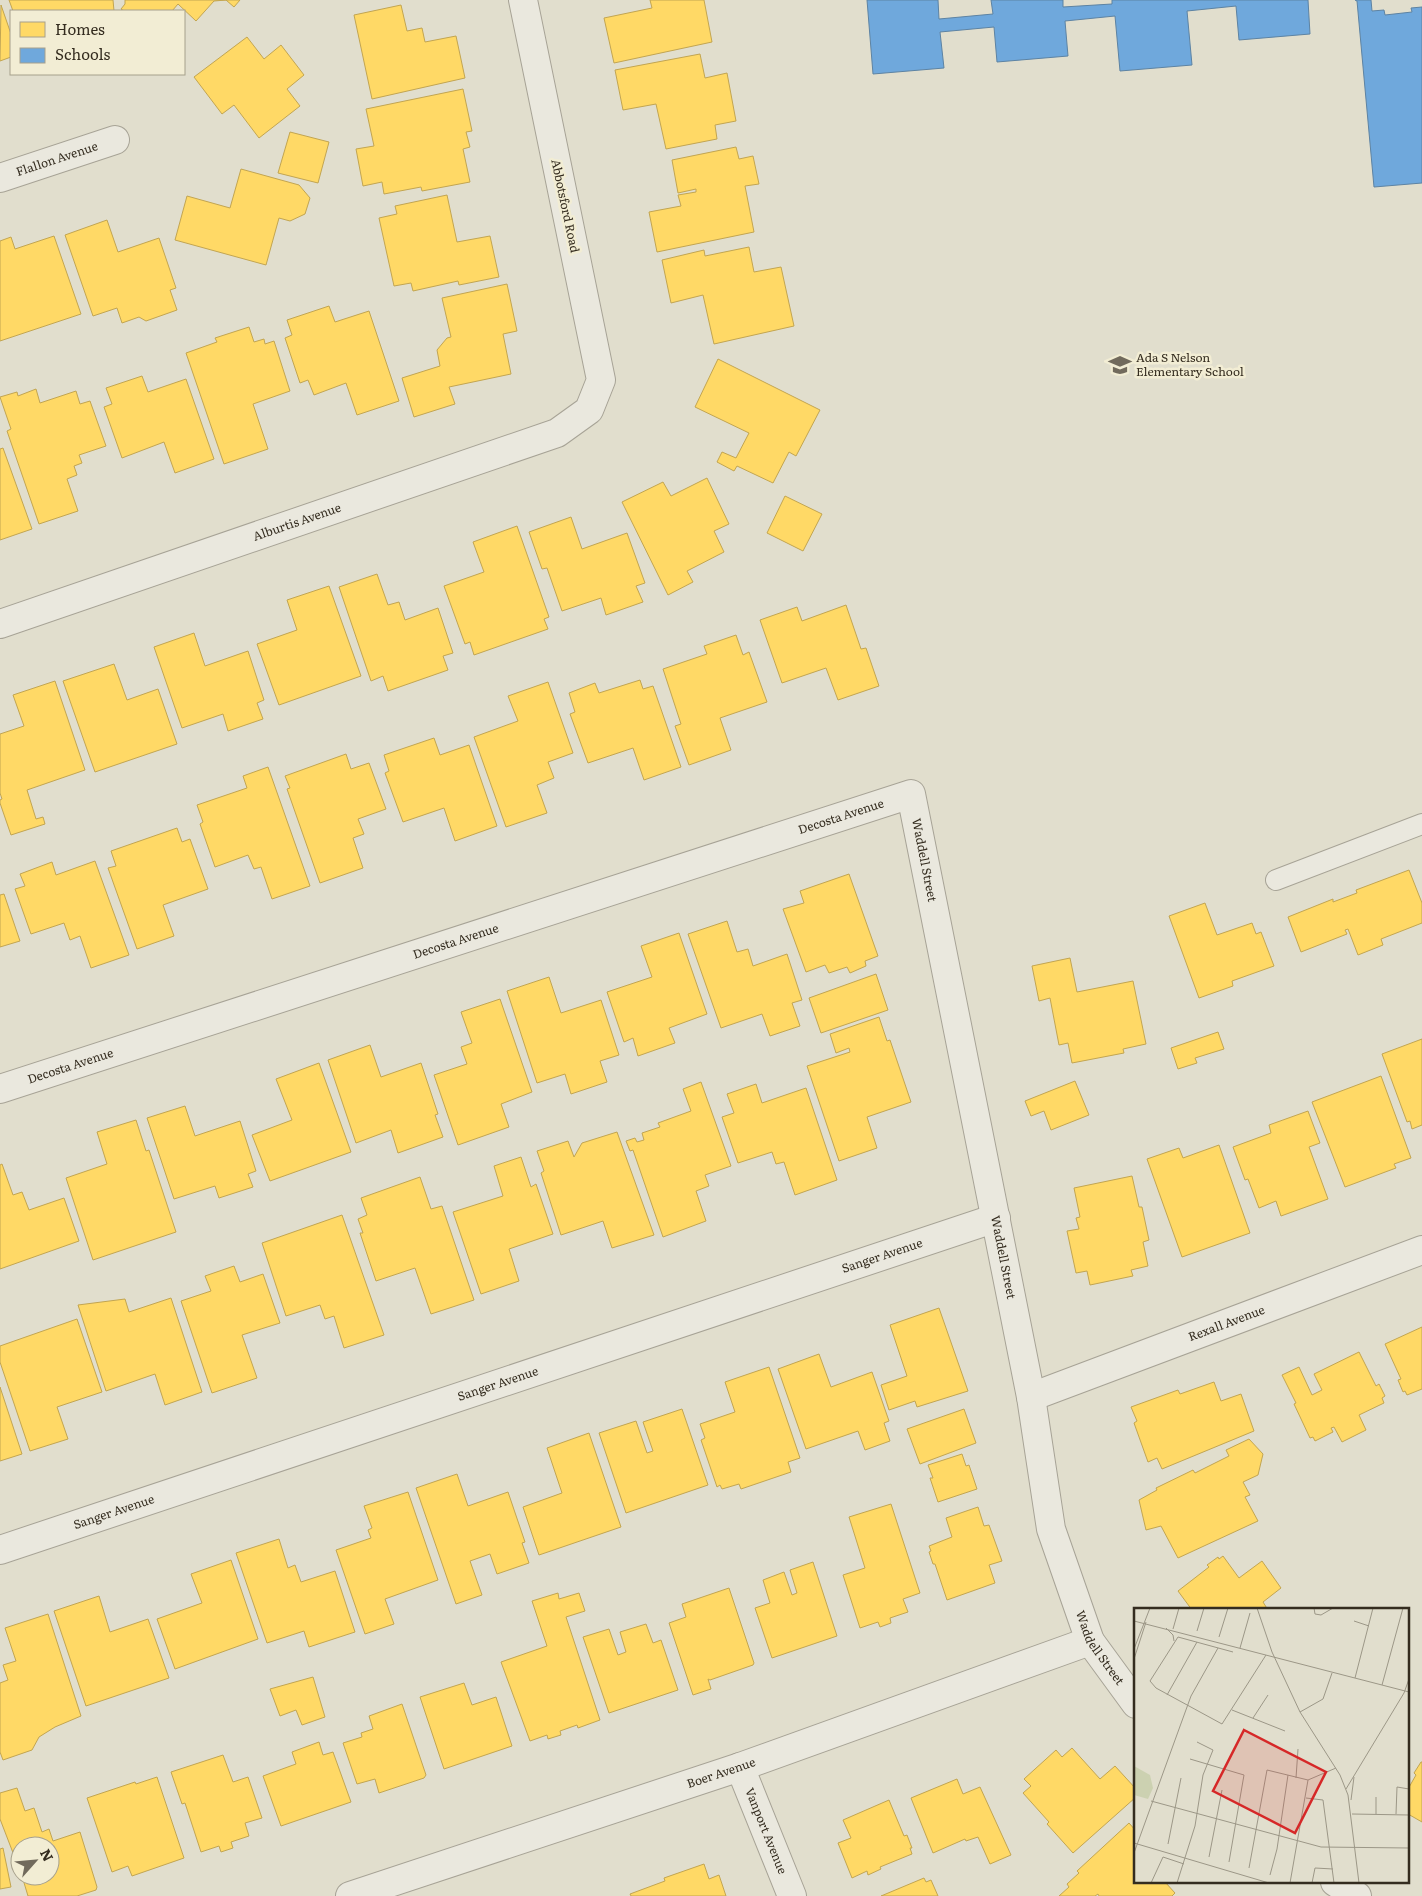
<svg xmlns="http://www.w3.org/2000/svg" width="1422" height="1896" viewBox="0 0 1422 1896" font-family="Literata,serif">
	<style>
		.homes { fill: #ffd966; stroke: #c2a551 }
		.schools { fill: #6fa8dc; stroke: #5d83a3 }
		.lines { fill: none; stroke-linecap: round; stroke-linejoin: round }
		.service-casing { stroke: #a7a396; stroke-width: 22 }
		.minor-casing { stroke: #a7a396; stroke-width: 30 }
		.service { stroke: #eae8de; stroke-width: 20 }
		.minor { stroke: #eae8de; stroke-width: 28 }
		.labels { text-anchor: middle; stroke-width: 5; stroke-linejoin: round; paint-order: stroke }
		.street-label { font-size: 12px; fill: #342c1f; stroke: #f2edd4 }
		.poi-label { font-size: 12px; fill: #342c1f; stroke: #f2edd4; text-anchor: start }
		.inset-road { fill: none; stroke: #9c9787; stroke-width: 1 }
		.view { fill: #d62828; fill-opacity: 0.15; stroke: #d62828; stroke-width: 2.5 }
		.inset-edge { fill: none; stroke: #342c1f; stroke-width: 2.5 }
	</style>
	<rect width="100%" height="100%" fill="#e1decd"/>
	<path class="homes" d="M9,0H113L114,11H13Z
		M125,0H240L234,7L226,0L214,1L196,21L178,4L172,11H124L121,9L125,4Z
		M650,0H704L712,42L614,63L604,18L652,8Z
		M1,5L11,34V57L0,61Z
		M401,5L407,31L422,28L425,42L456,36L465,78L372,99L354,15Z
		M247,37L264,59L281,45L304,75L287,89L300,106L259,138L234,105L222,114L194,77Z
		M700,54L705,78L727,73L736,121L715,125L717,139L666,149L656,104L623,110L615,70Z
		M463,89L472,131L466,132L470,147L463,149L470,182L422,191L421,187L384,194L382,182L363,186L356,149L374,146L366,109Z
		M290,132L329,142L318,183L278,173Z
		M736,147L739,159L753,156L759,184L745,186L754,232L657,252L649,212L681,206L678,195L696,192V189L678,193L672,160Z
		M241,169L299,185L310,198L305,214L290,221L279,218L266,265L175,240L187,196L230,208Z
		M447,195L457,242L490,236L499,277L459,285L458,281L413,291L411,283L394,286L379,218L397,214L395,206Z
		M107,220L118,252L159,238L176,288L170,290L177,310L146,321L139,317L122,323L117,308L93,316L65,235Z
		M54,236L81,314L0,341V241L11,237L15,249Z
		M749,247L754,272L781,267L794,326L714,344L703,295L671,303L662,260L704,250L705,256Z
		M507,284L517,331L503,334L511,374L449,387L455,404L414,417L402,378L440,366L437,350L447,338L451,337L442,298Z
		M329,306L335,322L369,311L399,401L357,415L346,383L314,395L308,380L300,383L285,338L292,335L287,320Z
		M249,327L254,342L264,339L265,344L274,341L290,391L253,404L268,449L224,464L186,353L217,342L215,338Z
		M718,359L820,410L796,456L789,452L773,483L737,466L734,471L717,462L722,452L736,458L749,433L695,407Z
		M142,376L148,392L186,379L214,459L175,473L164,442L122,458L104,407L112,404L106,388Z
		M36,389L40,403L76,391L80,404L90,401L106,446L79,455L82,463L74,466L77,475L67,479L78,511L39,524L7,431L11,429L0,397L17,392L18,396Z
		M3,448L32,529L0,540V449Z
		M707,478L729,524L714,531L724,552L687,571L693,582L668,595L622,502L663,482L671,496Z
		M785,496L822,514L803,551L767,533Z
		M571,517L582,549L627,533L645,583L636,586L643,602L606,615L601,598L562,611L547,568L542,569L529,532Z
		M517,526L549,617L544,619L548,629L474,655L470,642L465,644L444,586L484,572L473,542Z
		M377,574L388,605L399,602L405,620L438,608L453,653L443,656L448,670L388,691L383,676L371,681L339,587Z
		M329,586L361,676L279,705L257,644L297,630L287,600Z
		M846,605L861,649L866,648L879,686L838,700L826,668L782,683L760,620L797,607L802,621Z
		M194,633L205,666L248,651L264,700L257,703L263,719L228,731L223,714L182,728L154,647Z
		M736,635L743,655L749,652L767,702L720,718L731,750L689,765L675,726L681,724L663,669L707,654L704,646Z
		M114,664L127,700L158,689L177,744L95,772L63,681Z
		M640,680L643,689L653,686L681,767L644,780L633,748L588,763L570,714L575,712L569,693L595,683L599,693Z
		M55,681L85,770L27,790L36,819L43,817L45,824L11,835L0,803V800L2,799L0,793V734L24,726L13,695Z
		M548,682L573,753L548,762L554,778L537,785L547,813L506,827L474,737L518,721L508,696Z
		M434,738L440,755L469,745L497,826L455,841L444,808L403,822L385,773L389,771L384,755Z
		M346,754L351,769L369,763L386,809L358,819L364,834L353,838L363,868L320,883L287,789L290,788L285,776Z
		M268,767L310,886L272,899L261,867L254,869L248,855L215,867L200,824L203,822L197,805L247,788L243,776Z
		M177,828L182,842L190,839L208,889L163,905L174,936L137,949L108,868L116,866L111,851Z
		M95,861L129,955L91,968L80,936L70,940L64,923L31,934L15,889L25,886L20,874L52,862L56,875Z
		M1409,870L1422,903V923L1381,939L1383,945L1358,955L1348,929L1345,930L1347,934L1301,952L1288,917L1333,899V902L1357,893L1356,890Z
		M849,874L878,956L865,961L866,966L850,973L847,967L829,973L825,965L806,972L783,909L804,903L800,891Z
		M4,894L20,941L0,947V895Z
		M1205,903L1217,935L1252,923L1256,934L1261,932L1274,966L1232,981L1233,986L1199,998L1169,916Z
		M727,921L737,952L748,949L753,966L787,954L802,1000L792,1003L800,1026L770,1036L762,1014L721,1028L688,934Z
		M679,933L707,1014L669,1028L675,1043L638,1056L633,1038L624,1042L607,992L652,977L641,946Z
		M1070,958L1077,992L1133,981L1146,1044L1123,1049L1124,1053L1072,1063L1068,1043L1059,1045L1050,998L1039,1001L1032,966Z
		M876,974L888,1010L821,1033L809,998Z
		M549,977L561,1013L601,1000L619,1055L600,1061L607,1082L571,1094L565,1074L537,1083L507,991Z
		M500,999L532,1092L501,1104L509,1127L458,1145L434,1075L467,1064L461,1047L472,1043L461,1012Z
		M879,1017L887,1041L890,1040L911,1102L867,1117L877,1148L839,1161L807,1066L850,1052L849,1048L836,1053L830,1034Z
		M1218,1032L1224,1049L1195,1058L1197,1063L1178,1069L1171,1048Z
		M1422,1039V1125L1412,1129L1410,1121L1407,1122L1382,1054Z
		M370,1045L381,1077L421,1063L438,1114L435,1115L443,1137L398,1153L391,1130L356,1143L328,1060Z
		M319,1063L351,1152L270,1181L252,1135L292,1120L276,1079Z
		M1381,1076L1411,1158L1394,1164L1396,1168L1345,1187L1312,1102Z
		M1075,1081L1089,1115L1051,1130L1044,1111L1031,1116L1025,1101Z
		M701,1082L731,1166L705,1175L709,1186L696,1191L706,1221L663,1237L633,1150L630,1151L626,1141L635,1138L637,1142L644,1140L642,1133L660,1127L658,1123L691,1111L683,1089Z
		M756,1084L762,1103L806,1088L837,1180L795,1195L784,1162L776,1164L772,1152L738,1163L722,1117L734,1113L727,1094Z
		M185,1106L195,1136L240,1121L256,1171L248,1174L253,1187L219,1198L215,1186L174,1199L147,1118Z
		M1308,1111L1320,1143L1309,1147L1328,1199L1281,1216L1276,1201L1259,1208L1248,1179L1245,1180L1233,1147L1271,1133L1269,1125Z
		M136,1120L146,1151L149,1150L176,1232L93,1260L66,1178L107,1164L97,1132Z
		M617,1132L654,1235L612,1248L603,1221L561,1235L541,1173L544,1171L537,1151L568,1141L574,1157L582,1143Z
		M1219,1145L1250,1233L1182,1257L1147,1159L1179,1148L1183,1158Z
		M521,1157L531,1187L536,1184L553,1234L509,1249L519,1281L481,1294L453,1212L503,1196L494,1166Z
		M2,1164L13,1195L22,1192L29,1210L64,1198L79,1241L0,1269V1165Z
		M1132,1176L1139,1207H1142L1149,1240L1143,1242L1148,1266L1131,1270L1133,1276L1090,1285L1087,1271L1076,1273L1067,1231L1079,1229L1076,1218L1080,1217L1074,1188Z
		M420,1177L431,1209L442,1206L474,1300L431,1314L415,1268L376,1281L360,1233H363L358,1219L367,1215L361,1198Z
		M342,1215L384,1335L344,1348L334,1316L325,1319L320,1305L286,1316L262,1243Z
		M234,1266L240,1282L263,1274L280,1323L242,1335L257,1378L212,1393L181,1301L211,1291L205,1276Z
		M171,1298L202,1392L165,1405L155,1374L106,1391L78,1305L125,1299L129,1312Z
		M939,1308L968,1391L917,1407L915,1401L889,1410L881,1385L907,1376L890,1325Z
		M77,1319L102,1392L57,1407L68,1439L30,1451L0,1362V1346Z
		M1422,1327V1389L1407,1395L1405,1391L1403,1392L1398,1380L1401,1379L1385,1344Z
		M1359,1352L1376,1386L1379,1384L1385,1396L1382,1398L1384,1403L1359,1415L1366,1430L1342,1442L1334,1427L1331,1428L1333,1432L1315,1441L1313,1437L1310,1438L1294,1404L1296,1403L1282,1375L1299,1367L1312,1395L1322,1390L1314,1374Z
		M819,1354L831,1387L872,1372L889,1421L884,1423L890,1441L865,1450L858,1431L806,1449L778,1369Z
		M769,1367L800,1458L788,1462L791,1472L741,1489L739,1484L722,1489L720,1485L717,1487L701,1440L705,1438L700,1424L735,1412L725,1382Z
		M1214,1382L1221,1401L1241,1394L1254,1431L1162,1469L1157,1458L1148,1462L1134,1423L1137,1421L1131,1407L1178,1390L1180,1394Z
		M0,1387L22,1454L0,1461Z
		M682,1409L708,1485L626,1513L599,1433L636,1421L647,1453L653,1451L643,1422Z
		M964,1409L976,1443L920,1464L907,1429Z
		M589,1433L621,1527L539,1555L523,1507L562,1493L547,1448Z
		M1249,1439L1263,1454L1258,1475L1243,1482L1250,1495L1245,1497L1258,1521L1178,1558L1161,1526L1146,1530L1139,1500L1157,1490L1156,1488L1193,1470L1195,1473L1229,1456L1226,1450Z
		M962,1454L966,1466L969,1465L977,1489L938,1502L930,1478H933L928,1465Z
		M457,1474L468,1506L508,1492L525,1542L522,1543L529,1563L497,1574L490,1554L470,1561L482,1595L456,1604L416,1488Z
		M408,1492L438,1580L385,1599L394,1624L365,1634L336,1550L371,1538L368,1530L372,1528L364,1506Z
		M891,1504L920,1593L903,1599L908,1612L890,1618L891,1623L880,1627L878,1622L860,1628L843,1575L865,1568L849,1517Z
		M978,1507L984,1526L989,1525L1002,1561L989,1565L995,1583L947,1600L935,1564H933L929,1552L931,1551L929,1546L952,1537L946,1518Z
		M279,1539L288,1568L295,1565L301,1582L335,1571L355,1632L309,1647L304,1631L267,1643L236,1553Z
		M1223,1556L1239,1578L1262,1561L1281,1588L1263,1602L1268,1610H1192L1178,1591L1209,1567L1207,1565L1218,1557L1219,1559Z
		M231,1560L258,1639L175,1669L157,1619L202,1603L191,1574Z
		M813,1562L837,1636L772,1658L755,1608L770,1603L763,1580L784,1572L792,1595L797,1593L790,1570Z
		M729,1588L754,1663L753,1665L710,1680L708,1679L711,1689L693,1695L669,1623L686,1617L682,1604Z
		M558,1593L559,1599L579,1593L585,1611L566,1617L600,1720L578,1728L577,1725L560,1731L561,1735L548,1739L547,1735L530,1741L501,1662L547,1646L532,1601Z
		M99,1596L110,1632L148,1619L169,1678L86,1706L54,1611Z
		M48,1614L81,1716L55,1727L39,1737L32,1750L3,1760L0,1752V1683L8,1680L3,1665L16,1661L5,1628Z
		M646,1624L653,1643L661,1640L678,1690L609,1713L583,1637L609,1629L618,1655L626,1652L620,1632Z
		M313,1677L325,1717L302,1725L296,1710L280,1716L270,1689Z
		M464,1683L472,1705L496,1697L512,1746L444,1769L420,1697Z
		M402,1704L426,1775L424,1778L379,1793L375,1779L357,1784L343,1743L362,1737L361,1733L373,1729L369,1716Z
		M319,1742L323,1755L333,1752L351,1802L281,1826L263,1776L296,1764L292,1752Z
		M1072,1748L1100,1779L1115,1766L1136,1789V1797L1073,1853L1047,1824L1049,1822L1023,1793L1031,1786L1024,1779L1056,1750L1062,1757Z
		M223,1755L233,1782L248,1777L262,1818L245,1823L249,1836L231,1842L233,1848L221,1852L219,1846L201,1852L185,1803L182,1804L171,1772Z
		M1421,1762H1422V1822L1408,1814V1789L1416,1775L1414,1773Z
		M157,1777L184,1858L132,1876L128,1866L112,1872L87,1798L135,1782L136,1784Z
		M957,1779L963,1794L980,1787L1011,1855L990,1864L978,1837L966,1841L965,1839L933,1853L911,1798Z
		M17,1788L25,1811L34,1808L42,1832L49,1829L53,1841L80,1832L97,1887L96,1890L77,1896H28L22,1876H50V1846H20V1871L0,1819V1793Z
		M889,1800L904,1836L907,1835L912,1848H910L912,1854L880,1867L881,1869L868,1875L867,1871L852,1878L838,1843L851,1838L843,1820Z
		M1129,1823L1136,1831V1882H1165L1175,1893L1172,1896H1099L1098,1894L1095,1896H1059L1069,1887L1067,1884L1079,1873L1077,1871Z
		M3,1848L11,1887L0,1889V1849Z
		M704,1864L709,1879L719,1875L726,1896H631L630,1894L665,1881L664,1878Z
		M924,1878L926,1882L931,1880L938,1896H881Z"/>
	<path class="schools" d="M867,0H938L939,19L993,14L991,0H1063V7L1112,4V0H1308L1310,34L1239,40L1236,6L1187,11L1192,65L1120,71L1115,16L1065,21L1068,56L997,62L994,27L940,32L944,68L873,74Z
		M1355,0H1371L1372,11L1384,10L1385,15L1412,12L1411,8L1422,7V183L1374,187L1357,1Z"/>
	<g class="lines">
		<defs>
			<path id="service" d="M1276,880L1422,824"/>
			<g id="minor">
				<path id="s1" d="M0,178L115,140"/>
				<path id="s2" d="M0,624L557,433L589,410L601,380L523,0"/>
				<path id="s3" d="M0,1089L911,794L1031,1397L1051,1529L1090,1641L1136,1704"/>
				<path id="s4" d="M1031,1397L1422,1250"/>
				<path id="s5" d="M0,1550L996,1218"/>
				<path id="s6" d="M740,1767L792,1896"/>
				<path d="M1335,1882L1357,1896"/>
				<path id="s7" d="M350,1896L740,1767L1090,1641"/>
			</g>
		</defs>
		<use href="#service" class="service-casing"/>
		<use href="#minor" class="minor-casing"/>
		<use href="#service" class="service"/>
		<use href="#minor" class="minor"/>
	</g>
	<defs>
		<symbol id="school-bare" viewBox="-9 -9 18 18"><path d="M0-5L7-2L0 1L-7-2ZM-4 1L0 2.5L4 1V4Q0 6-4 4Z" fill="#716a5c" stroke="#f2edd4" stroke-width="2.5" paint-order="stroke"/></symbol>
	</defs>
	<g fill-rule="evenodd">
		<use href="#school-bare" x="1104" y="349" width="32" height="32"/>
	</g>
	<g class="labels">
		<g class="street-label">
			<text dy="4" stroke="none"><textPath href="#s1" startOffset="60">Flallon Avenue</textPath></text>
			<text transform="translate(565 206) rotate(78)" y="4">Abbotsford Road</text>
			<text dy="4" stroke="none"><textPath href="#s2" startOffset="314">Alburtis Avenue</textPath></text>
			<text dy="4" stroke="none"><textPath href="#s3" startOffset="884">Decosta Avenue</textPath></text>
			<text dy="4" stroke="none"><textPath href="#s3" startOffset="1025">Waddell Street</textPath></text>
			<text dy="4" stroke="none"><textPath href="#s3" startOffset="479">Decosta Avenue</textPath></text>
			<text dy="4" stroke="none"><textPath href="#s3" startOffset="74">Decosta Avenue</textPath></text>
			<text dy="4" stroke="none"><textPath href="#s5" startOffset="930">Sanger Avenue</textPath></text>
			<text dy="4" stroke="none"><textPath href="#s3" startOffset="1430">Waddell Street</textPath></text>
			<text dy="4" stroke="none"><textPath href="#s4" startOffset="209">Rexall Avenue</textPath></text>
			<text dy="4" stroke="none"><textPath href="#s5" startOffset="525">Sanger Avenue</textPath></text>
			<text dy="4" stroke="none"><textPath href="#s5" startOffset="120">Sanger Avenue</textPath></text>
			<text dy="4" stroke="none"><textPath href="#s3" startOffset="1835">Waddell Street</textPath></text>
			<text dy="4" stroke="none"><textPath href="#s7" startOffset="391">Boer Avenue</textPath></text>
			<text dy="4" stroke="none"><textPath href="#s6" startOffset="69">Vanport Avenue</textPath></text>
		</g>
		<g class="poi-label">
			<text x="1136" y="362">Ada S Nelson<tspan x="1136" dy="14">Elementary School</tspan></text>
		</g>
	</g>
	<g transform="translate(1134 1608)">
		<rect width="275" height="275" fill="#e1decd"/>
		<path d="M0,158L16,167L19,180L14,191L0,187Z" fill="#ccd1b1"/>
		<path class="inset-road" d="M123,0L138,44L166,104L206,167L214,187L225,275M180,0L181,6L187,7L199,0M0,13L275,84M220,13L235,18M32,20L39,27L40,33M39,21L45,0M63,23L70,0M85,29L94,0M106,40L116,5M0,41L16,0M99,44L44,29L16,73L22,80L88,116L132,47M0,51L12,14M221,70L239,0M248,77L269,0M33,87L63,34M98,102L151,123M166,104L189,91L198,65M119,110L134,87M56,151L110,167L95,254M162,170L164,141M212,181L270,85L275,71M242,189V206M172,190L189,192L200,275M217,192L220,169M17,193L187,239L275,240M218,206L275,207M262,206L263,179L275,181M0,235L135,275M34,236L47,170M0,245L57,88L84,40M75,249L88,182M115,260L133,162L174,172L202,160M136,267L143,241L154,167M17,275L29,249L50,256M43,275L61,218L69,167L79,142L63,134M156,275L174,172M178,275L181,260L199,261"/>
		<path class="view" d="M110,122L192,164L161,225L79,183Z"/>
		<rect width="275" height="275" class="inset-edge"/>
	</g>
	<rect x="10" y="10" width="175" height="65" fill="#f2edd4" stroke="#a6a08c"/>
	<rect x="20" y="22" width="25" height="15" fill="#ffd966" stroke="#a6a08c"/>
	<text x="55" y="35" font-size="15" fill="#342c1f">Homes</text>
	<rect x="20" y="48" width="25" height="15" fill="#6fa8dc" stroke="#a6a08c"/>
	<text x="55" y="60" font-size="15" fill="#342c1f">Schools</text>
	<g transform="translate(35 1861) rotate(63)"><circle r="24" fill="#f2edd4" stroke="#a6a08c"/>
	<path d="M0-4L9 19L0 12L-9 19Z" fill="#716a5c"/>
	<text y="-8" font-size="14" font-weight="bold" text-anchor="middle" fill="#342c1f">N</text>
	</g>
</svg>
